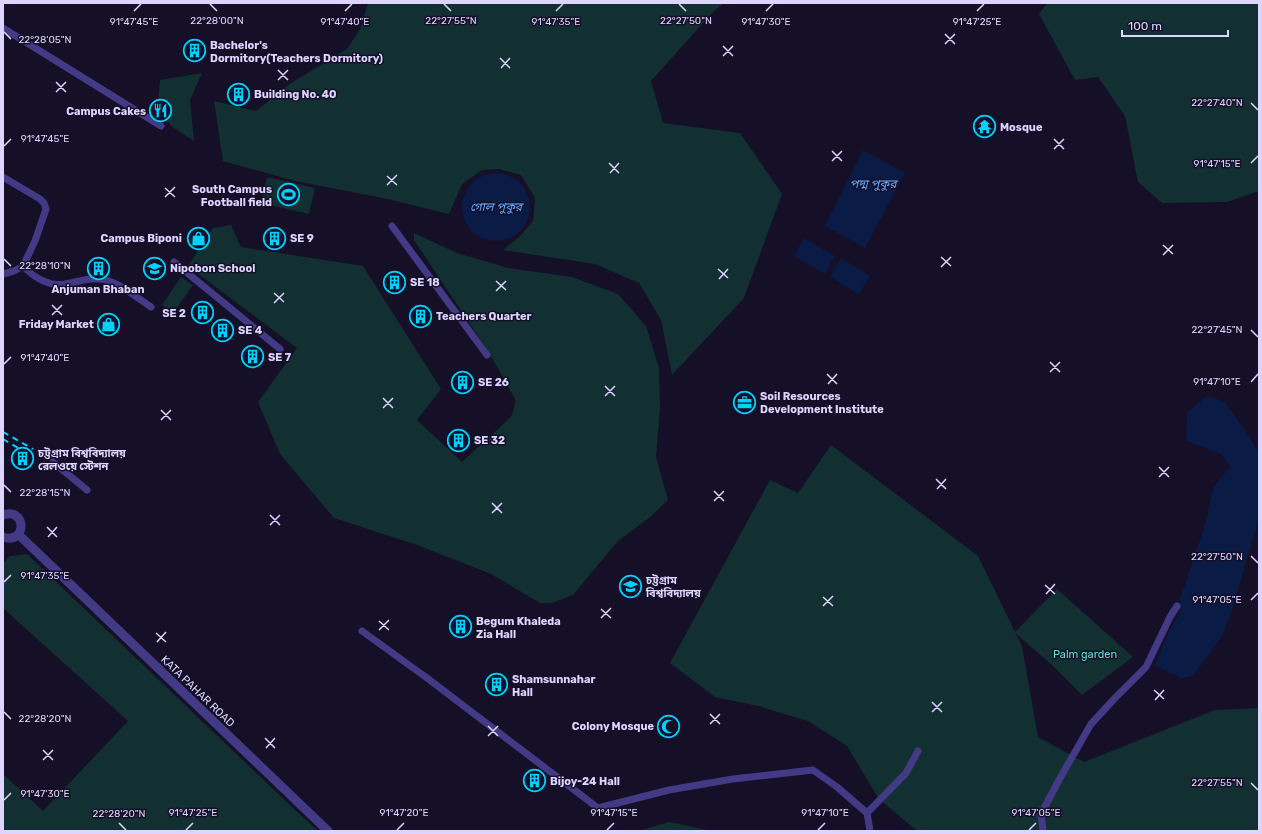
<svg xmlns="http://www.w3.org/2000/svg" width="1262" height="834" viewBox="0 0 1262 834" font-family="Rubik,'Noto Sans Bengali',sans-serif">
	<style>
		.green { fill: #123031 }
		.water { fill: #0a1b45 }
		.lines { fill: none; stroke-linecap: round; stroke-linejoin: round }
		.minor { stroke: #433a86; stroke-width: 7 }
		.tertiary { stroke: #433a86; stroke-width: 9 }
		.rail { stroke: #01d1ff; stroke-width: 2; stroke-dasharray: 6 5; stroke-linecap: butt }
		.ticks { fill: none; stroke: #ddd5ff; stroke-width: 1.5 }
		.labels { text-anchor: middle; stroke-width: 3; stroke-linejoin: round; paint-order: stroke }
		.poi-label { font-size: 11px; font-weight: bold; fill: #ddd5ff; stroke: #150f27; text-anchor: start }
		.park-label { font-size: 11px; fill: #60e0cb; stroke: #150f27 }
		.street-label { font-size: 11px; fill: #ddd5ff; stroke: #150f27 }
		.water-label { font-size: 12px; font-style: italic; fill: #63abff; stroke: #150f27 }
		.ticks-label { font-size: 10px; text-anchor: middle; fill: #ddd5ff; stroke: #150f27; stroke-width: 3; stroke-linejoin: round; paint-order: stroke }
	</style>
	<rect width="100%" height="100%" fill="#150f27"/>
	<path class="green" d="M368,3H724L712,13L651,81L663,123L740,133L782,194L744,298L672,375L661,320L639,283L595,264L503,250L520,236L533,221L535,198L521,175L499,169L482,170L462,184L449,214L388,199L295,181L223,161L214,101L256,111L291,83L347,49L360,29Z
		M1047,3H1259V191L1227,202L1162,203L1138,182L1125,116L1098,77L1075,80L1039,14Z
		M202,73L190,100L194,141L171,126L158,103L160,80Z
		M267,177L315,188L309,214L261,203Z
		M231,225L241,247L363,266L441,389L417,420L462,462L511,417L516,401L490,354L414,240V233L457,253L508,268L572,277L618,294L646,326L659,368L660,408L656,457L668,500L650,517L617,542L573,595L552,603H540L491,574L417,545L334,518L280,454L258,402L297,348L188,266L213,228Z
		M181,277L193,285L173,313L162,305Z
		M831,445L978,556L1015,632L1057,589L1133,657L1082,695L1052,665L1015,633L1022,646L1038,737L1084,762L1215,710L1259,708V831H917L885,804L877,796L847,746L808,721L758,706L715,697L670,663L770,480L798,493Z
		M27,554L293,808L318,831H3V774L43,811L128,721L3,608V564L10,556Z
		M669,822L712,831H638Z"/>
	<path class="water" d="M863,150L905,173L865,248L825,226Z
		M462 207a34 34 0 1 1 68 0a34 34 0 1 1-68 0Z
		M804,238L835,256L825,274L794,256Z
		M841,258L870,276L859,294L830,277Z
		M1207,396L1224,401L1246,431L1259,453V518L1233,607L1223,635L1193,676L1181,678L1155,666L1162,647L1170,629L1180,613V599L1205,525L1213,488L1230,466L1221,454L1186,441L1187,412Z"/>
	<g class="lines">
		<path class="minor" d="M3,28L161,126
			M3,177L40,199L44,203L46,209L35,241L23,266
			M392,226L487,355
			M174,262L280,349
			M23,266C34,278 50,287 66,284C78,282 88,277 100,279C118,281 136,297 151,307
			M3,274L14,271L23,266
			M53,462L87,490
			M362,631L427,678L598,808L669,790L733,779L813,770L837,787L867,813L870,831
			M867,813L906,773L918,751
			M1043,831L1041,814L1059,780L1091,724L1116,697L1146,667L1170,617L1177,606"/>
		<path class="tertiary" d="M3,515C27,507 27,545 3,537
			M18,534L328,831"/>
		<path class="rail" d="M3,432L33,449
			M3,439L30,455"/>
	</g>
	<path class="ticks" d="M210,4L217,11M444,4L451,11M679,4L686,11M134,11L141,4M345,11L352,4M556,11L563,4M766,11L773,4M977,11L984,4M4,32L11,39M945,34L955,44M945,44L955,34M723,46L733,56M723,56L733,46M500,58L510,68M501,68L510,58M278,70L288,80M278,80L288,70M56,82L66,92M56,92L66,82M1251,103L1258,110M1054,139L1064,149M4,146L11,139M1054,149L1064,139M832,151L842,161M832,161L842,151M609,163L619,173M1251,163L1258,156M610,173L619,163M387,176L397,185M387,185L397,175M165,188L175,197M165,197L175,187M1163,245L1173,254M1163,255L1173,245M941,257L951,266M4,259L11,266M941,267L951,257M718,269L728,278M719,279L728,269M496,281L506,290M496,291L506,281M274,293L284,302M274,303L284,293M52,305L62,315M52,315L62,305M1251,330L1258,337M1050,362L1060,372M4,364L11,357M1050,372L1060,362M827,374L837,384M1251,382L1258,374M828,384L837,374M605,386L615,396M605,396L615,386M383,398L393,408M383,408L393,398M161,410L171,420M161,420L171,410M1159,467L1169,477M1159,477L1169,467M936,479L946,489M4,485L11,492M937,489L946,479M714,491L724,501M714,501L724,491M492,503L502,513M492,513L502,503M270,515L280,525M270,525L280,515M47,527L57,537M48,537L57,527M1251,556L1258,563M4,582L11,575M1045,585L1055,594M1046,594L1055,584M823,597L833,606M1251,600L1258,593M823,606L833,596M601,609L611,618M601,618L611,608M379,621L389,630M379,630L389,620M156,633L166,642M157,642L166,632M1154,690L1164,699M1155,700L1164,690M932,702L942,712M4,712L11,719M932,712L942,702M710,714L720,724M710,724L720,714M488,726L498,736M488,736L498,726M265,738L275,748M266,748L275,738M43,750L53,760M43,760L53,750M1251,783L1258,790M4,800L11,793M119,823L126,830M186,830L193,823M397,830L404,823M607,830L614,823M818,830L825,823M1029,830L1036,823"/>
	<defs>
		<symbol id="building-ring" viewBox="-11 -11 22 22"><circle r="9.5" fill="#150f27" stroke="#01d1ff" stroke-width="1.5"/><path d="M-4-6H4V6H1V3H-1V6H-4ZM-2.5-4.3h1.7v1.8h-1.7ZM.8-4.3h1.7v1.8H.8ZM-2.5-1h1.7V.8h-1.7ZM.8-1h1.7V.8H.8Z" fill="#01d1ff"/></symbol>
		<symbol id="restaurant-ring" viewBox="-11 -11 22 22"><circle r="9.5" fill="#150f27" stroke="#01d1ff" stroke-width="1.5"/><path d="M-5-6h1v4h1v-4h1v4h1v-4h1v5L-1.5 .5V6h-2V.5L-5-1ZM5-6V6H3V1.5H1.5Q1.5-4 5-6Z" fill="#01d1ff"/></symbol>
		<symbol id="temple-ring" viewBox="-11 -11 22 22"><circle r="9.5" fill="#150f27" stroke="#01d1ff" stroke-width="1.5"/><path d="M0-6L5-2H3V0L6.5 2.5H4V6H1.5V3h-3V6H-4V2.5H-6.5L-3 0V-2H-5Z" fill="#01d1ff"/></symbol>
		<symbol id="stadium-ring" viewBox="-11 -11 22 22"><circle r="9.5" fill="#150f27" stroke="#01d1ff" stroke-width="1.5"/><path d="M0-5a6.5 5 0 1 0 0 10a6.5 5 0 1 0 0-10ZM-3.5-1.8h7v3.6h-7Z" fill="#01d1ff"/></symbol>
		<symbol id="shop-ring" viewBox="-11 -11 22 22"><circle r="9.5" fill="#150f27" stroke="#01d1ff" stroke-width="1.5"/><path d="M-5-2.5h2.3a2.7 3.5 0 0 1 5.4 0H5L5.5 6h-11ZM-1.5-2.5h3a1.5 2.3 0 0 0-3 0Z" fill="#01d1ff"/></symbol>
		<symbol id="school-ring" viewBox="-11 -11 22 22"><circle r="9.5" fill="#150f27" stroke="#01d1ff" stroke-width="1.5"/><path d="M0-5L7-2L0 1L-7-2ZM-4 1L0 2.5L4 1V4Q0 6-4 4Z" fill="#01d1ff"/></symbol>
		<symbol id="office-ring" viewBox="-11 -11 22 22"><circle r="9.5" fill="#150f27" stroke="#01d1ff" stroke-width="1.5"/><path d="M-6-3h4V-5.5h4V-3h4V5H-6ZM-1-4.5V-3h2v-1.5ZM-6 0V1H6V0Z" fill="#01d1ff"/></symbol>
		<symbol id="university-ring" viewBox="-11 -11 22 22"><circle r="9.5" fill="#150f27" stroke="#01d1ff" stroke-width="1.5"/><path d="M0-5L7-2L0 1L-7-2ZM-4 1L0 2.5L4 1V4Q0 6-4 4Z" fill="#01d1ff"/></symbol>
		<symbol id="mosque-ring" viewBox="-11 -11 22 22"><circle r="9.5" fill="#150f27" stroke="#01d1ff" stroke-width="1.5"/><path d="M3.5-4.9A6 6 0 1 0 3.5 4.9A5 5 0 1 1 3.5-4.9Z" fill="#01d1ff"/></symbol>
	</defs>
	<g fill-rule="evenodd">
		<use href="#building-ring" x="182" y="38" width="25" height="25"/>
		<use href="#building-ring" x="226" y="82" width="25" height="25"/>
		<use href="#restaurant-ring" x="148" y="98" width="25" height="25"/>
		<use href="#temple-ring" x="972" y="114" width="25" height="25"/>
		<use href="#stadium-ring" x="276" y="182" width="25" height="25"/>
		<use href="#shop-ring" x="186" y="226" width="25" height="25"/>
		<use href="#building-ring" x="262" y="226" width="25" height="25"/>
		<use href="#school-ring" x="142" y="256" width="25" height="25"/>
		<use href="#building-ring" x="86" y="256" width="25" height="25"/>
		<use href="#building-ring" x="382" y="270" width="25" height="25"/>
		<use href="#building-ring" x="190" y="300" width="25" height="25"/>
		<use href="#building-ring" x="408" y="304" width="25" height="25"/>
		<use href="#shop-ring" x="96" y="312" width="25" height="25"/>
		<use href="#building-ring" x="210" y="318" width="25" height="25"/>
		<use href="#building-ring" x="240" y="344" width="25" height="25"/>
		<use href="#building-ring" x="450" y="370" width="25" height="25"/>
		<use href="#office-ring" x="732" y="390" width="25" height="25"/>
		<use href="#building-ring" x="446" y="428" width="25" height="25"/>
		<use href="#building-ring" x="10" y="446" width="25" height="25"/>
		<use href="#university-ring" x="618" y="574" width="25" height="25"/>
		<use href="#building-ring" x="448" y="614" width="25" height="25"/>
		<use href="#building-ring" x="484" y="672" width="25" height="25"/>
		<use href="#mosque-ring" x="656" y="714" width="25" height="25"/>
		<use href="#building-ring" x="522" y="768" width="25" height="25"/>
	</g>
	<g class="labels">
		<g class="poi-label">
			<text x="210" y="49">Bachelor's<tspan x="210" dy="13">Dormitory(Teachers Dormitory)</tspan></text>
			<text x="254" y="98">Building No. 40</text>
			<text x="146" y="115" text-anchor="end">Campus Cakes</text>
			<text x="1000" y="131">Mosque</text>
			<text x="272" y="193" text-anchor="end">South Campus<tspan x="272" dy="13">Football field</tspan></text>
			<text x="182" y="242" text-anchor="end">Campus Biponi</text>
			<text x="290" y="242">SE 9</text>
			<text x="170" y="272">Nipobon School</text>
			<text x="410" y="286">SE 18</text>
			<text x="98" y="293" text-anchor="middle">Anjuman Bhaban</text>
			<text x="186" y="317" text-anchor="end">SE 2</text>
			<text x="436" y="320">Teachers Quarter</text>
			<text x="94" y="328" text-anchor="end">Friday Market</text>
			<text x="238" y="334">SE 4</text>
			<text x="268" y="361">SE 7</text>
			<text x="478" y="386">SE 26</text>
			<text x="760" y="400">Soil Resources<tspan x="760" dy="13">Development Institute</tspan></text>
			<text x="474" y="444">SE 32</text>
			<text x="38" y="457">চট্টগ্রাম বিশ্ববিদ্যালয়<tspan x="38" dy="13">রেলওয়ে স্টেশন</tspan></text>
			<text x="646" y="584">চট্টগ্রাম<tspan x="646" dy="13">বিশ্ববিদ্যালয়</tspan></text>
			<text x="476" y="625">Begum Khaleda<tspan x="476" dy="13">Zia Hall</tspan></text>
			<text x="512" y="683">Shamsunnahar<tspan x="512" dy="13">Hall</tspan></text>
			<text x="654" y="730" text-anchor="end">Colony Mosque</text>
			<text x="550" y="785">Bijoy-24 Hall</text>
		</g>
		<g class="park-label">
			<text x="1085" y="658">Palm garden</text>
		</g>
		<g class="street-label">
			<text transform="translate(198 691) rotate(44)" y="4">KATA PAHAR ROAD</text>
		</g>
		<g class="water-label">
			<text x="873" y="188">পদ্ম পুকুর</text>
			<text x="496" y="211">গোল পুকুর</text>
		</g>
	</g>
	<g class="ticks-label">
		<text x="217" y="24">22°28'00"N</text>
		<text x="451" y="24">22°27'55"N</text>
		<text x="686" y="24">22°27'50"N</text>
		<text x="345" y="25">91°47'40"E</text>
		<text x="977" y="25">91°47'25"E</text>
		<text x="134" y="25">91°47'45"E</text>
		<text x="556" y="25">91°47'35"E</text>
		<text x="766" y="25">91°47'30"E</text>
		<text x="45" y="43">22°28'05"N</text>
		<text x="1217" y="106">22°27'40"N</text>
		<text x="45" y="142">91°47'45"E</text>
		<text x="1217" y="167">91°47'15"E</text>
		<text x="45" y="269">22°28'10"N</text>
		<text x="1217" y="333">22°27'45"N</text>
		<text x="45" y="361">91°47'40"E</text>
		<text x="1217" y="385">91°47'10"E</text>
		<text x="45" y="496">22°28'15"N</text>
		<text x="1217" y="560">22°27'50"N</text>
		<text x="45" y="579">91°47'35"E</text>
		<text x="1217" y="603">91°47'05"E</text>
		<text x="45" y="722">22°28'20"N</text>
		<text x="1217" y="786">22°27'55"N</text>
		<text x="45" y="797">91°47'30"E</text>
		<text x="193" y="816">91°47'25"E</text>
		<text x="404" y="816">91°47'20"E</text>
		<text x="614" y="816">91°47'15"E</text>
		<text x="825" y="816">91°47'10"E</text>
		<text x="1036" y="816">91°47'05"E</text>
		<text x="119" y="817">22°28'20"N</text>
	</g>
	<rect width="1262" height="834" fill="none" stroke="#ddd5ff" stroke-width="8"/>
	<path d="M1122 30v6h106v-6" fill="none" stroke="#ddd5ff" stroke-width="2"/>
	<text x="1128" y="30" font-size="12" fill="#ddd5ff" stroke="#150f27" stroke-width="3" paint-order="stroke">100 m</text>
</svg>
